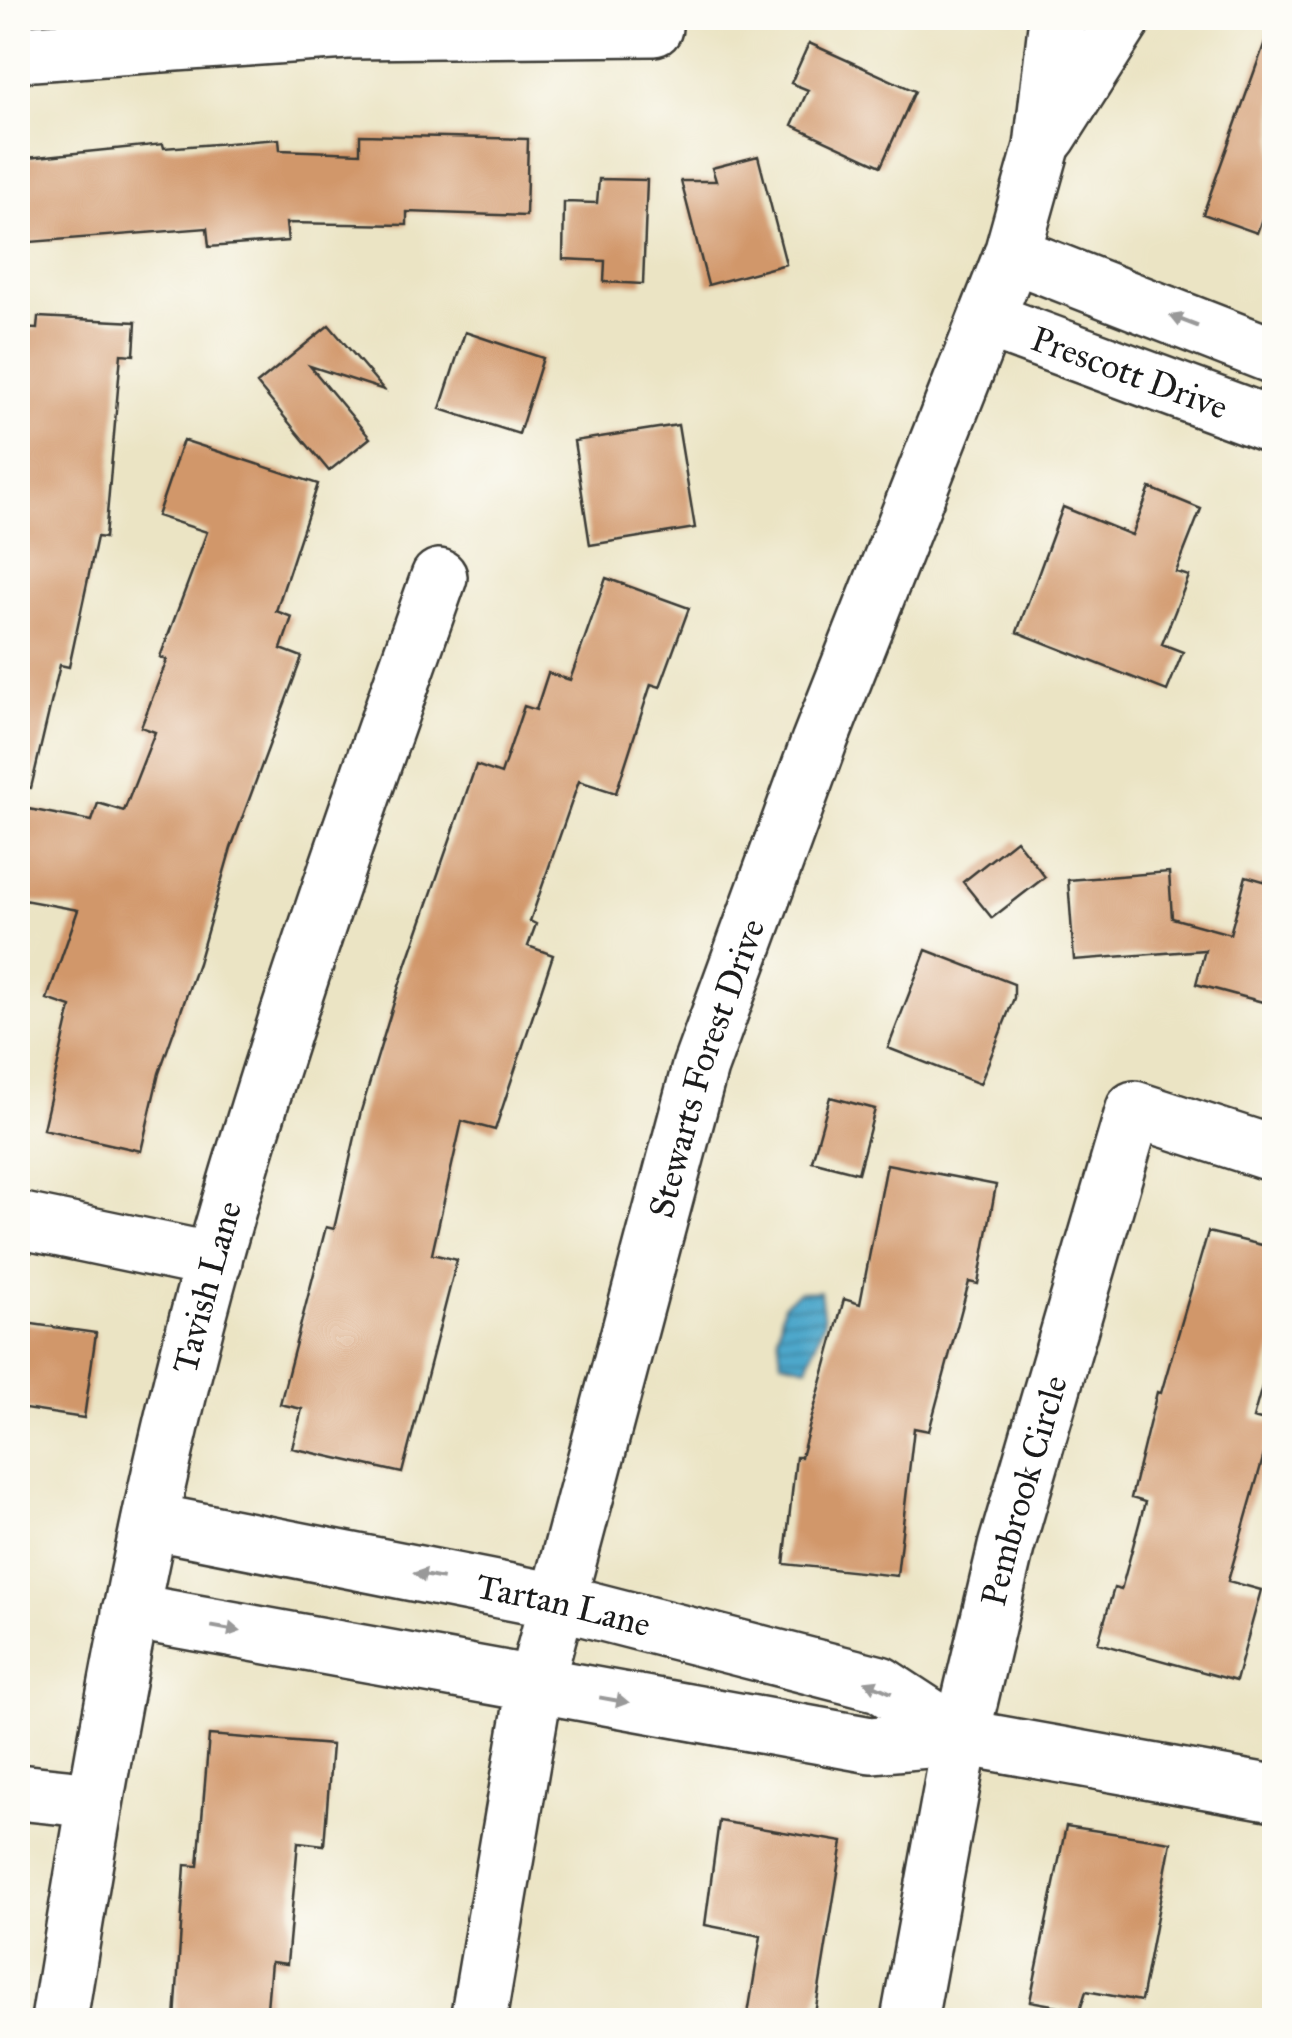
<svg xmlns="http://www.w3.org/2000/svg" width="1292" height="2038" viewBox="0 0 1292 2038" font-family="'IM FELL Great Primer',serif">
	<style>
		.water { fill: url(#water-rules); stroke: #356274; stroke-width: 2.5 }
		.building { fill: #d1976a }
		.lines { fill: none; stroke-linecap: round; stroke-linejoin: round }
		.minor-casing { stroke: #3b3a35; stroke-width: 60 }
		.minor { stroke: #fff; stroke-width: 55 }
		.oneway { fill: #999 }
		.labels { text-anchor: middle; stroke-width: 8; stroke-linejoin: round; paint-order: stroke }
		.street-label { font-size: 35px; fill: #1c1c1c; stroke: #fdfcf7 }
	</style>
	<defs>
		<pattern id="water-rules" width="6" height="5" patternUnits="userSpaceOnUse" patternTransform="scale(2.5)"><rect width="6" height="5" fill="#4ea7cb"/><path d="M0 2.5h6" fill="none" stroke="#4087a4"/></pattern>
	</defs>
	<rect width="100%" height="100%" fill="#fdfcf7"/>
	<filter id="ink" filterUnits="userSpaceOnUse"><feTurbulence type="fractalNoise" baseFrequency=".01" numOctaves="2"/><feDisplacementMap in="SourceGraphic" scale="20" xChannelSelector="R" yChannelSelector="G"/><feConvolveMatrix kernelMatrix="1 2 1 2 8 2 1 2 1" color-interpolation-filters="sRGB"/></filter>
	<filter id="wash" filterUnits="userSpaceOnUse"><feTurbulence type="fractalNoise" baseFrequency=".0048" numOctaves="4" result="noise"/><feDisplacementMap in="SourceGraphic" scale="40" xChannelSelector="R" yChannelSelector="G"/><feGaussianBlur stdDeviation="2.25" result="paint"/><feColorMatrix in="noise" values="0 0 0 0 0 0 0 0 0 0 0 0 0 0 0 0 0 1.4 0 .05"/><feComposite in="paint" operator="in"/></filter>
	<g filter="url(#wash)">
		<rect width="100%" height="100%" fill="#ebe4c4"/>
		<path class="water" d="M820,1291L824,1321L807,1367L781,1361L778,1334L784,1303L799,1292Z"/>
		<g id="blocks">
			<path class="building" d="M1270,28L1274,29V185L1257,233L1203,214Z
				M809,43L915,91L881,166L792,125L808,90L791,83Z
				M360,135L528,139L526,216L407,212V225L286,223L288,241L209,247L207,228L18,243V159L163,144L164,148L279,139L280,150L360,153Z
				M758,156L786,264L708,285L681,181H716L712,168Z
				M599,179L647,180L643,284L604,282L605,261L563,259L564,202L597,203Z
				M38,317L136,322L134,355L121,354L105,538L97,537L69,667L60,665L31,788L18,787V328L37,329Z
				M329,325L384,390L310,366L370,438L329,471L257,384Z
				M465,332L543,358L519,434L440,409Z
				M678,425L695,528L590,545L574,441Z
				M183,440L318,484L276,611L292,617L281,649L302,657L231,848L198,963L159,1073L141,1151L43,1129L71,1007L47,999L78,910L18,899V807L92,821L98,803L124,811L155,732L141,727L167,660L160,657L207,532L157,516Z
				M1150,488L1201,509L1176,572L1189,576L1162,644L1183,652L1167,691L1017,632L1063,507L1132,535Z
				M606,578L689,608L660,687L651,684L616,793L579,781L530,921L536,924L528,946L553,955L495,1130L462,1121L432,1254L457,1260L402,1473L292,1448L302,1409L280,1404L326,1227L334,1229L361,1111L399,986L476,765L501,774L524,706L536,710L548,673L570,680Z
				M1016,840L1045,877L992,918L963,882Z
				M1169,872L1172,918L1230,934L1246,876L1274,884V1005L1196,984L1205,950L1074,960L1068,880Z
				M926,950L1014,984V998L980,1084L888,1048Z
				M830,1097L875,1109L858,1173L812,1161Z
				M887,1164L996,1185L978,1284L969,1282L929,1431L914,1428L897,1576L784,1564L796,1457H801L844,1299L860,1304Z
				M1208,1232L1274,1248V1344L1253,1418L1273,1423L1228,1581L1261,1590L1236,1681L1098,1643L1114,1588L1121,1590L1145,1502L1131,1498L1157,1392L1161,1393Z
				M18,1322L96,1333L84,1418L18,1408Z
				M209,1735L332,1745L324,1845L298,1842L287,1964L271,1962L266,2020H175L185,1865L198,1866Z
				M719,1821L843,1842L814,2020H747L761,1936L705,1925Z
				M1066,1826L1171,1842L1141,2001L1086,1991L1080,2010L1030,2001Z"/>
		</g>
	</g>
	<g filter="url(#ink)">
		<use href="#blocks" fill-opacity="0" stroke="#3b3a35" stroke-width="2.5"/>
		<g class="lines">
			<defs>
				<g id="minor">
					<path d="M18,54L347,31L654,28"/>
					<path d="M1049,136L1124,18"/>
					<path d="M1012,254L1274,356"/>
					<path id="s1" d="M987,320L1274,426"/>
					<path d="M18,1220L214,1261"/>
					<path id="s2" d="M150,1521L556,1601L880,1684L961,1737"/>
					<path d="M130,1611L871,1745L961,1737L1274,1793"/>
					<path d="M18,1792L95,1800"/>
					<path id="s3" d="M59,2020C100,1765 144,1508 214,1258C279,1028 359,803 439,577"/>
					<path id="s4" d="M478,2020L535,1686L700,1067L819,742L1012,254L1042,147L1057,18"/>
					<path id="s5" d="M909,2020L961,1737L1006,1547L1134,1109L1274,1154"/>
				</g>
			</defs>
			<use href="#minor" class="minor-casing"/>
			<use href="#minor" class="minor"/>
		</g>
		<defs><path id="oneway-solid" d="M-6-.8H1V-3.2L6.5 0L1 3.2V.8H-6Z" transform="scale(2.5)"/></defs>
		<g class="oneway">
			<use href="#oneway-solid" transform="translate(1184 321) rotate(-159)"/>
			<use href="#oneway-solid" transform="translate(428 1576) rotate(-169)"/>
			<use href="#oneway-solid" transform="translate(226 1629) rotate(10)"/>
			<use href="#oneway-solid" transform="translate(878 1687) rotate(-156)"/>
			<use href="#oneway-solid" transform="translate(614 1700) rotate(10)"/>
		</g>
	</g>
	<g class="labels">
		<g class="street-label">
			<text dy="12" stroke="none"><textPath href="#s1" startOffset="152">Prescott Drive</textPath></text>
			<text dy="12" stroke="none"><textPath href="#s4" startOffset="980">Stewarts Forest Drive</textPath></text>
			<text dy="12" stroke="none"><textPath href="#s3" startOffset="748">Tavish Lane</textPath></text>
			<text dy="12" stroke="none"><textPath href="#s5" startOffset="542">Pembrook Circle</textPath></text>
			<text dy="12" stroke="none"><textPath href="#s2" startOffset="422">Tartan Lane</textPath></text>
		</g>
	</g>
	<rect width="1292" height="2038" fill="none" stroke="#fdfcf7" stroke-width="60"/>
</svg>
